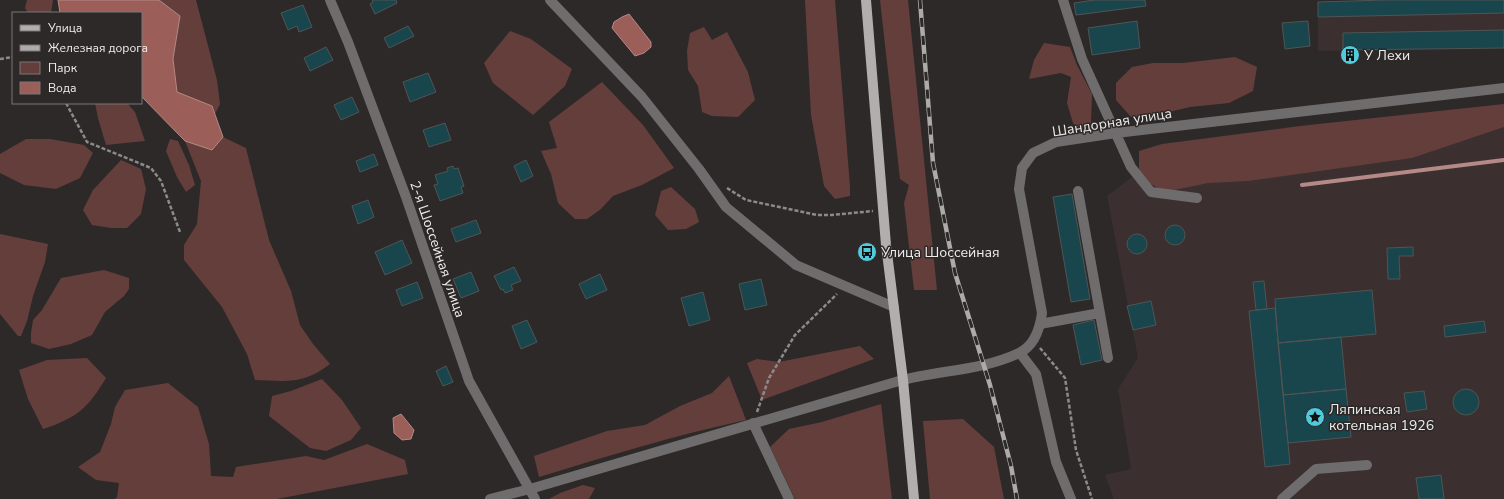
<svg xmlns="http://www.w3.org/2000/svg" width="1504" height="499" viewBox="0 0 1504 499" font-family="'Nunito Sans',sans-serif">
	<style>
		.built { fill: #3b302f }
		.green { fill: #643e3b }
		.water { fill: #9c5e59; stroke: #b58985 }
		.lines { fill: none; stroke-linecap: round; stroke-linejoin: round }
		.stream { stroke: #b58985; stroke-width: 4 }
		.building { fill: #19454c; stroke: #505454 }
		.path { stroke: #8d8a8a; stroke-width: 2.5; stroke-dasharray: 4 2; stroke-linecap: butt }
		.minor { stroke: #6e6c6c; stroke-width: 10 }
		.major { stroke: #b2aeae; stroke-width: 10 }
		.rail-casing { stroke: #adabaa; stroke-width: 4.5 }
		.rail { stroke: #2d2929; stroke-width: 3; stroke-dasharray: 9; stroke-linecap: butt }
		.labels { text-anchor: middle; stroke-width: 3; stroke-linejoin: round; paint-order: stroke }
		.poi-label { font-size: 14px; fill: #efedec; stroke: #2d2929; text-anchor: start }
		.street-label { font-size: 14px; fill: #efedec; stroke: #2d2929 }
	</style>
	<rect width="100%" height="100%" fill="#2d2929"/>
	<path class="built" d="M1385,0H1504V48L1318,51V2Z
		M1504,120V499H1114L1105,475L1131,469L1118,389L1138,358L1107,196L1149,164Z"/>
	<path class="green" d="M27,0H53L51,13H28L25,8Z
		M159,0H196L217,80L220,104L215,114L212,106L177,93L173,59L180,16Z
		M805,0H835L850,186V196L835,199L824,186L811,115Z
		M880,0H908L937,290H914L904,203L909,185L900,179Z
		M704,27L712,40L727,32L748,72L755,100L738,117L712,116L702,112L698,86L688,70L687,51L690,33Z
		M510,31L531,39L572,69L565,86L533,115L493,83L484,63Z
		M1044,43L1070,47L1077,65L1092,94L1091,123L1079,129L1073,123L1067,103L1071,77L1061,73L1029,79L1034,60Z
		M1235,57L1257,67L1253,91L1229,103L1190,107L1161,114L1131,117L1116,100V83L1132,67L1153,63H1183Z
		M602,82L643,125L674,168L642,185L613,196L601,209L587,219H575L558,203L551,174L541,151L557,148L549,122Z
		M95,103H127L135,112L145,141L106,145L98,118Z
		M1504,104V127L1412,158L1248,181L1208,183L1165,192L1139,177V151L1162,144L1300,126Z
		M223,137L246,148L269,240L291,291L300,325L313,344L330,364C303,385 286,381 255,380L247,354L222,307L184,260V245L197,224L201,181L185,141L212,150Z
		M26,139H50L84,145L93,153L80,178L56,189L24,185L0,173V154Z
		M170,139L178,141L189,165L195,185L186,192L177,177L166,151Z
		M121,160L141,169L146,189L141,214L127,228H111L92,225L83,210L93,190Z
		M671,187L695,209L699,222L686,229L668,230L655,215L661,191Z
		M0,234L48,244L45,262L33,296L27,321L21,336H18L0,314Z
		M104,270L129,278V289L124,296L105,312L92,335L71,344L49,349L31,343V333L33,320L42,310L61,278Z
		M860,346L874,359L762,400L747,363L757,359L779,362Z
		M87,358L106,378C88,408 77,418 43,429L28,399L19,370L47,360Z
		M729,376L746,420C676,435 608,456 539,477L534,456L607,431L645,425L680,406L712,393Z
		M322,379L342,400L361,428L351,440L326,451L310,448L269,416L272,396L291,391Z
		M168,383L198,407L209,444L211,476L233,477L236,467L306,456L324,460L367,444L405,460L408,474L277,499H115L117,497L119,483L96,480L78,467L100,452L111,424L115,407L125,390Z
		M881,404L892,499H795L770,447L789,429L822,422Z
		M963,419L994,447L1004,499H930L923,421Z
		M583,485L595,488L589,499H549L560,493Z"/>
	<path class="water" d="M58,0H159L180,16L173,59L177,92L212,106L223,137L212,150L185,141L141,96V13H60Z
		M629,14L651,42V47L644,53L635,56L612,28L614,22L622,17Z
		M401,414L414,430L411,439L402,440L394,433L393,418Z"/>
	<g class="lines">
		<path class="stream" d="M1302,185L1504,160"/>
	</g>
	<path class="building" d="M372,0H396L397,3L375,14L370,4L373,2Z
		M1094,0H1145L1146,6L1076,15L1074,3Z
		M1385,0H1504V13L1318,17V2Z
		M303,5L312,27L299,32L297,26L288,30L281,13Z
		M1137,21L1140,48L1092,55L1088,28Z
		M1308,21L1310,46L1285,49L1282,23Z
		M408,26L414,36L389,48L384,38Z
		M1504,30V48L1343,50V33Z
		M326,47L333,60L310,71L304,58Z
		M1343,50H1357L1358,60H1343Z
		M428,73L436,92L410,102L403,82Z
		M352,97L359,112L341,120L334,105Z
		M445,123L451,140L429,147L423,130Z
		M374,154L378,165L360,172L356,161Z
		M526,160L533,176L521,182L514,166Z
		M453,166L454,169L458,168L464,186L461,187L463,193L440,201L434,185L438,184L435,175L448,171L447,168Z
		M1072,194L1090,299L1071,302L1053,197Z
		M368,200L374,217L358,224L352,206Z
		M476,220L481,233L456,242L451,229Z
		M1165 235a10 10 0 1 1 20 0a10 10 0 1 1-20 0Z
		M1127 244a10 10 0 1 1 20 0a10 10 0 1 1-20 0Z
		M402,240L412,263L385,275L375,252Z
		M1413,247V256H1399L1400,279H1388L1387,248Z
		M514,267L521,281L511,285L513,290L505,293L503,289L501,290L494,276Z
		M471,272L479,291L461,298L453,279Z
		M600,274L607,290L586,299L579,284Z
		M761,279L767,305L745,310L739,284Z
		M1264,281L1267,309L1256,310L1253,282Z
		M417,282L423,298L402,306L396,290Z
		M1372,290L1376,334L1278,343L1275,299Z
		M703,292L710,320L689,326L681,298Z
		M1151,301L1156,325L1133,330L1127,306Z
		M1275,308L1290,464L1265,467L1249,311Z
		M527,320L537,342L521,349L512,326Z
		M1094,320L1102,360L1081,365L1073,325Z
		M1484,321L1486,332L1445,337L1444,326Z
		M1341,337L1346,389L1283,395L1278,343Z
		M446,366L453,382L443,386L436,371Z
		M1453 402a13 13 0 1 1 26 0a13 13 0 1 1-26 0Z
		M1346,389L1351,437L1288,443L1283,395Z
		M1424,391L1427,409L1407,412L1404,393Z
		M1441,475L1444,499H1419L1416,478Z"/>
	<g class="lines">
		<path class="path" d="M0,59L13,57
			M66,103L87,142L151,168L161,181L180,232
			M727,188L746,200L817,215H832L873,211
			M1040,348L1065,378L1076,450L1092,499
			M757,412L769,378L795,335L837,294"/>
		<path class="minor" d="M330,0L348,42L406,197L469,381L535,499
			M550,0L642,97L699,169L726,207L796,265L894,307
			M1063,0L1082,59L1131,167L1151,192L1197,198
			M1078,191L1108,358
			M1040,324L1100,313
			M1020,353L1036,374L1056,462L1071,499
			M753,423L789,499
			M490,499L530,489C653,453 776,417 899,381C938,370 981,371 1019,353C1034,346 1040,328 1042,313L1019,189L1022,168L1033,153L1056,142L1116,133L1504,88
			M1282,499L1316,469L1367,465"/>
		<path class="major" d="M866,0L886,245L903,380L914,499"/>
		<defs>
			<path id="rail" d="M920,0L933,163L955,273L990,385L1011,466L1017,499"/>
		</defs>
		<use href="#rail" class="rail-casing"/>
		<use href="#rail" class="rail"/>
	</g>
	<defs>
		<symbol id="building-disc" viewBox="-11 -11 22 22"><circle r="9.5" fill="#53cadc" stroke="#2d2929"/><path d="M-4-6H4V6H1V3H-1V6H-4ZM-2.5-4.3h1.7v1.8h-1.7ZM.8-4.3h1.7v1.8H.8ZM-2.5-1h1.7V.8h-1.7ZM.8-1h1.7V.8H.8Z" fill="#111"/></symbol>
		<symbol id="bus-disc" viewBox="-11 -11 22 22"><circle r="9.5" fill="#53cadc" stroke="#2d2929"/><path d="M-5-6H5V4H4V6H2V4H-2V6H-4V4H-5ZM-3.5-4V0h7V-4ZM-3.5 1.2v1.5H-2V1.2ZM2 1.2v1.5H3.5V1.2Z" fill="#111"/></symbol>
		<symbol id="sight-disc" viewBox="-11 -11 22 22"><circle r="9.5" fill="#53cadc" stroke="#2d2929"/><path d="M0-6L1.8-2.2L6-1.7L2.9 1.2L3.7 5.4L0 3.3L-3.7 5.4L-2.9 1.2L-6-1.7L-1.8-2.2Z" fill="#111"/></symbol>
	</defs>
	<g fill-rule="evenodd">
		<use href="#building-disc" x="1339" y="44" width="22" height="22"/>
		<use href="#bus-disc" x="856" y="241" width="22" height="22"/>
		<use href="#sight-disc" x="1304" y="406" width="22" height="22"/>
	</g>
	<g class="labels">
		<g class="poi-label">
			<text x="1364" y="60">У Лехи</text>
			<text x="881" y="257">Улица Шоссейная</text>
			<text x="1329" y="414">Ляпинская<tspan x="1329" dy="16">котельная 1926</tspan></text>
		</g>
		<g class="street-label">
			<text transform="translate(1112 122) rotate(-9)" y="5">Шандорная улица</text>
			<text transform="translate(438 249) rotate(71)" y="5">2-я Шоссейная улица</text>
		</g>
	</g>
	<rect x="12" y="12" width="130" height="92" fill="#2d2929" stroke="#7b7777"/>
	<rect x="20" y="25" width="20" height="6" fill="#b2aeae" stroke="#7b7777"/>
	<text x="48" y="32" font-size="12" fill="#efedec">Улица</text>
	<rect x="20" y="45" width="20" height="6" fill="#adabaa" stroke="#7b7777"/>
	<text x="48" y="52" font-size="12" fill="#efedec">Железная дорога</text>
	<rect x="20" y="62" width="20" height="12" fill="#643e3b" stroke="#7b7777"/>
	<text x="48" y="72" font-size="12" fill="#efedec">Парк</text>
	<rect x="20" y="82" width="20" height="12" fill="#9c5e59" stroke="#7b7777"/>
	<text x="48" y="92" font-size="12" fill="#efedec">Вода</text>
</svg>
